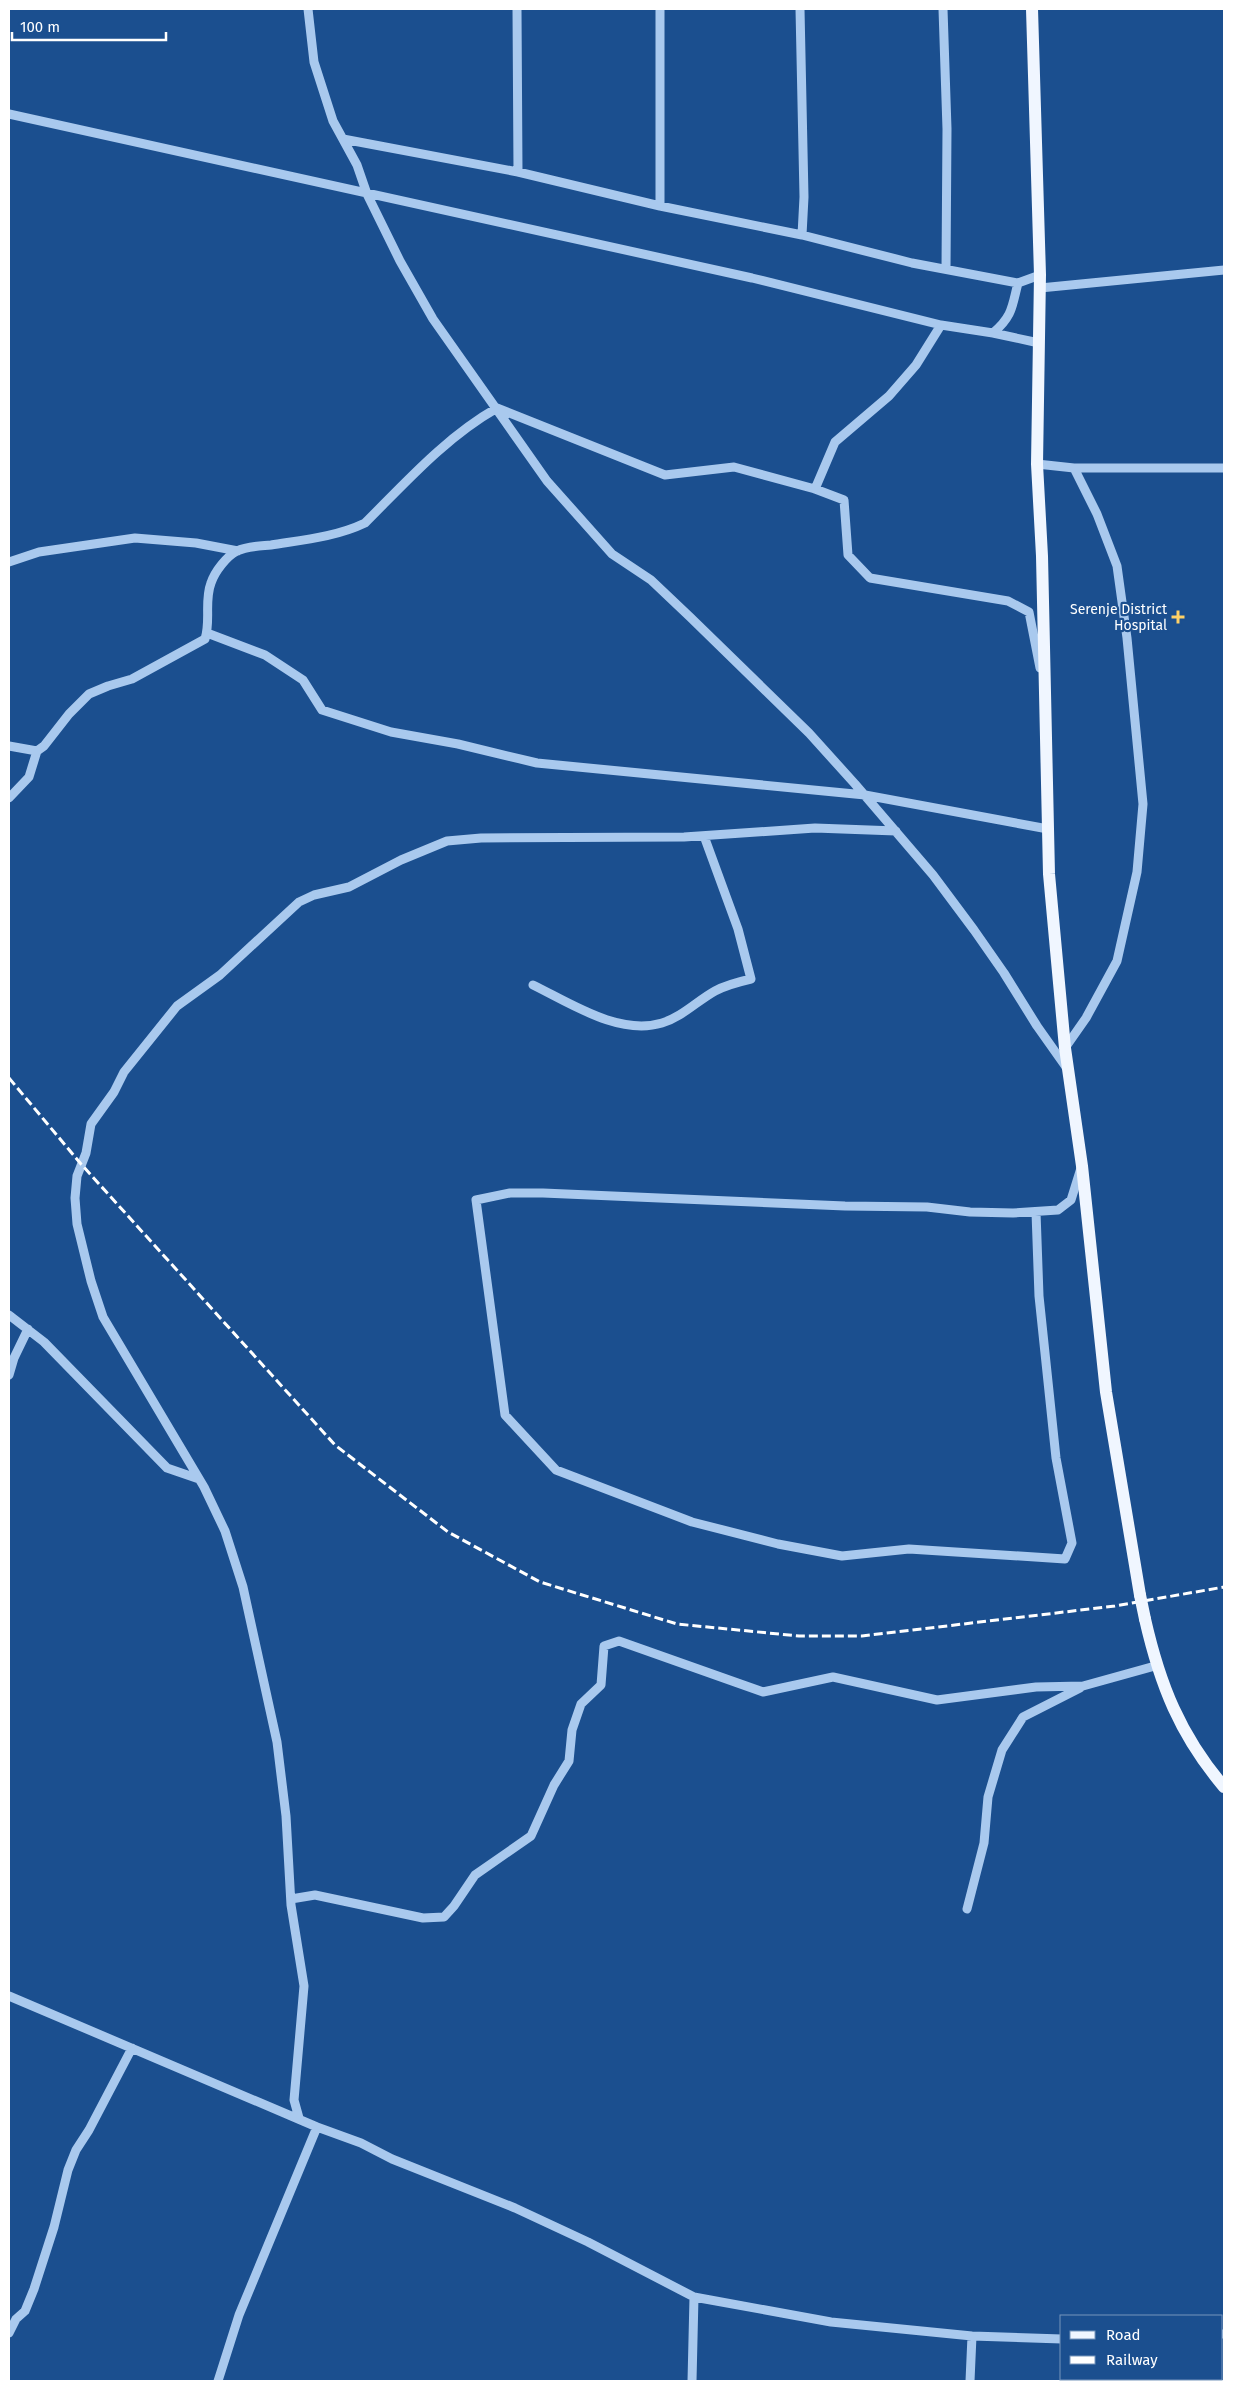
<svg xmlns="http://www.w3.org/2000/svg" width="1233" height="2390" viewBox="0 0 1233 2390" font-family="'Fira Sans',sans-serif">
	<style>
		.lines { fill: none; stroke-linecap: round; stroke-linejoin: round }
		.minor { stroke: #a9c9ee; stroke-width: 9 }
		.major { stroke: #f0f6ff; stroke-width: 12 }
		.rail { stroke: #fff; stroke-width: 3; stroke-dasharray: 9 4; stroke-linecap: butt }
		.major-bridge { stroke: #f0f6ff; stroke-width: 12 }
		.poi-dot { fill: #ffd166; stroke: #1b4f8f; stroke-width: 2 }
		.labels { text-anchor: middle; stroke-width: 4.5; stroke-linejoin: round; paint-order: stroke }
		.poi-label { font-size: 14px; fill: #fff; stroke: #1b4f8f; text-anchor: end }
	</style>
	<rect width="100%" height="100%" fill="#1b4f8f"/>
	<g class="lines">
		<path class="minor" d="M308,9L314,62L333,121L357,165L367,194L400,261L433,319L547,481L612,554L651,580L690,617L809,733L855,784L933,875L974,930L1004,973L1037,1026L1066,1067
			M517,9L518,172
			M660,9V206
			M800,9L804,197L802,235
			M943,9L947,129L946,269
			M9,114L752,278L941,325L993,333L1039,343
			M343,139L518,172L660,206L802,235L912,263L1018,283L1040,275
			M1040,288L1224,270
			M993,333C1013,316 1012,306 1018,283
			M1037,464L1074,468H1224
			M815,489L835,442L889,396L916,365L941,325
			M9,562L39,552L135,538L196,543L238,551
			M207,633L265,655L303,680L322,710L391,732L458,744L537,763L865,795L1048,829
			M9,746L37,751L44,746L69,714L89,694L108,686L132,679L205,639C211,621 204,601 211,583C215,571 227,556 237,551C247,546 261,546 271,545C302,540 336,537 365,523C406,482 446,437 497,408L665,475L734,467L815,489L844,500L848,555L870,578L1008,601L1029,612L1040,668
			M9,798L29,777L37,751
			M533,985C570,1003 619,1036 662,1023C682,1017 697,1001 715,991C726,985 738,982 751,979L738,929L704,836
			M1065,1048L1086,1018L1117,961L1137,872L1143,804L1127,638L1117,566L1097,514L1074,468
			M1036,1212L1039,1296L1056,1458L1072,1543L1065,1559L909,1549L842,1556L778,1544L692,1522L556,1470L505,1415L476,1200L510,1193H543L845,1206L927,1207L970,1212L1013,1213L1058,1210L1071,1200L1081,1168
			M9,1315L44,1342L167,1468L199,1479
			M9,1375L14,1358L28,1329
			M291,1899L315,1895L423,1918L444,1917L454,1906L475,1875L531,1836L554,1785L569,1761L572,1730L581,1704L601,1685L604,1646L619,1641L763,1692L833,1677L937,1700L1036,1687L1083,1686L1155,1666
			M967,1909L984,1843L988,1797L1002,1750L1023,1717L1080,1688
			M9,1996L317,2127L361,2143L392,2159L515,2208L588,2242L694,2297L831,2322L972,2336L1062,2339
			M299,2118L294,2100L304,1986L291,1905L286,1816L277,1742L243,1587L225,1531L204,1487L103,1317L91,1281L77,1224L75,1198L77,1176L86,1153L91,1124L114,1092L124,1072L177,1006L220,975L299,902L314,895L349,887L401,860L447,841L481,838L684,837L815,828L896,831
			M9,2333L16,2319L25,2311L34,2289L54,2227L68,2170L76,2150L89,2130L132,2048
			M1222,2334H1224
			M1201,2379L1204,2381
			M218,2381L239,2315L317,2127
			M692,2381L694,2297
			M970,2381L972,2336"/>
		<path class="major" d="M1032,9L1040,275L1037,464L1042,556L1049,874L1065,1048L1082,1166L1106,1392L1140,1595
			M1145,1619C1160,1685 1180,1735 1224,1787"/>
		<path class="rail" d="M9,1078L81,1164L335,1445L448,1532L540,1582L677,1624L799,1636H862L1115,1606L1224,1587"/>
		<path class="major-bridge" d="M1140,1595L1145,1619"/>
	</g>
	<path class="poi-dot" d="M1175.5 609.5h5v5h5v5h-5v5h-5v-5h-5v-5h5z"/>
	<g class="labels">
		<g class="poi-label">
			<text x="1167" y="614">Serenje District<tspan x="1167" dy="16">Hospital</tspan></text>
		</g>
	</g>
	<rect width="1233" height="2390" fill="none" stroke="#ffffff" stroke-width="20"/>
	<rect x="1060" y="2315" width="162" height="65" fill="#1b4f8f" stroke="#7695bc"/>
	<rect x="1070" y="2331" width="25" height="8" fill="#f0f6ff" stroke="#7695bc"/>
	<text x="1106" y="2340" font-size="15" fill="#ffffff">Road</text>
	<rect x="1070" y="2356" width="25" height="8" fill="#ffffff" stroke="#7695bc"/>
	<text x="1106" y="2365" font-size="15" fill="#ffffff">Railway</text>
	<path d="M12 32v8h154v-8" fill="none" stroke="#ffffff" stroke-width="2.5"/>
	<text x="20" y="32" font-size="15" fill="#ffffff" stroke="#1b4f8f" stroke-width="4" paint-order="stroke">100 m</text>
</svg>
